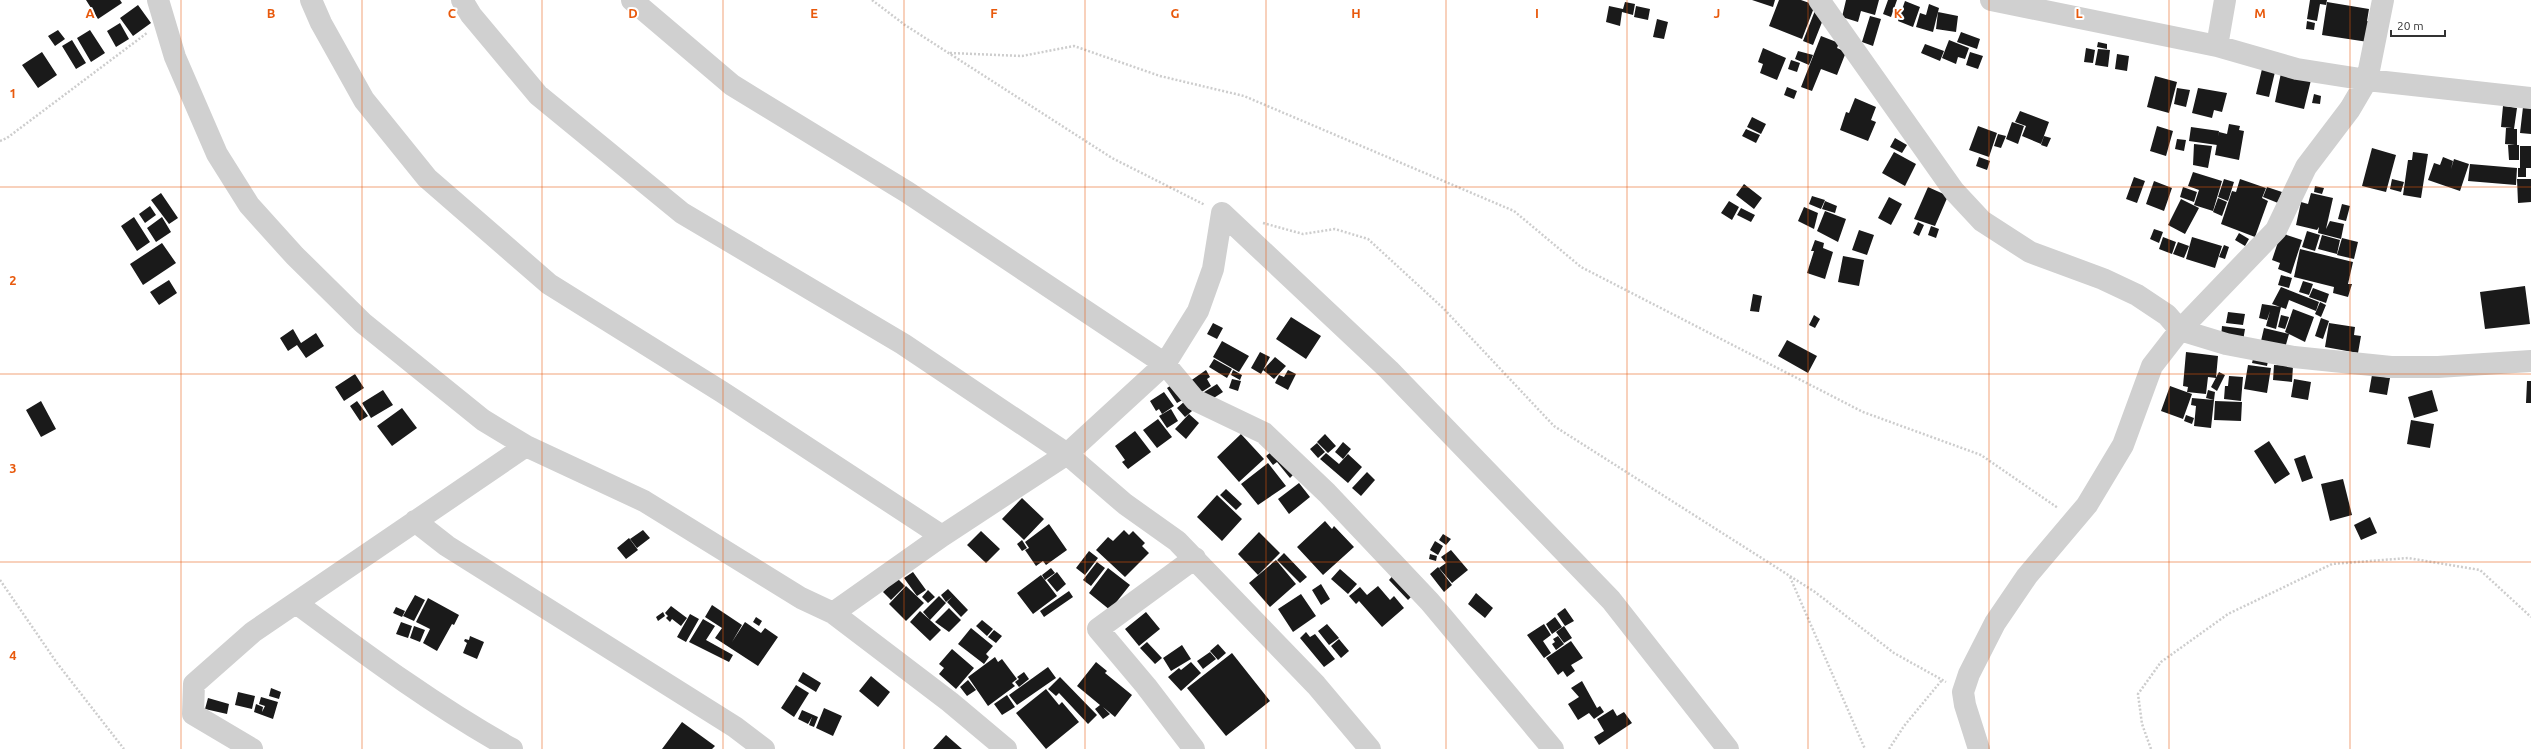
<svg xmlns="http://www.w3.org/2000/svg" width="2531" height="749" viewBox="0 0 2531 749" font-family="Ubuntu,sans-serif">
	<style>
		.building { fill: #1a1a1a }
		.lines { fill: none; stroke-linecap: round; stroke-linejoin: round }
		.path { stroke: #cdcdcd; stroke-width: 2.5; stroke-dasharray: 2 2; stroke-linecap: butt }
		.minor { stroke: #d0d0d0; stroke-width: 22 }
		.grid { fill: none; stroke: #e8590c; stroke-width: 1; stroke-opacity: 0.55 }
		.grid-label { font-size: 13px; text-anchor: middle; font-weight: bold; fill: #e8590c; stroke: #fff; stroke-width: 4; stroke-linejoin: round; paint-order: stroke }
	</style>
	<rect width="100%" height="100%" fill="#fff"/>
	<path class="building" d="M86,0H120L122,3L98,19Z
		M1752,0H1775L1773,7Z
		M1779,0H1801L1815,5L1802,39L1769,26Z
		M1846,0H1879L1875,15L1861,11L1858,22L1842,17Z
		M1888,0H1897L1891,17L1883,14Z
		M2310,0H2327L2326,5L2320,4L2317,21L2307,19Z
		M1905,1L1920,7L1913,27L1898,21Z
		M1625,2L1635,4L1633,15L1622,12L1620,26L1606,22L1609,6L1623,9Z
		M2327,2L2369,9L2367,21L2371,22L2368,42L2322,35Z
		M1929,4L1939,8L1933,32L1916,27L1920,13L1926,15Z
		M138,5L151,23L133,36L120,18Z
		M1636,6L1650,9L1648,20L1634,17Z
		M1816,8L1826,12L1813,45L1803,41Z
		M1938,12L1958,16L1956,32L1936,29Z
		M1870,16L1881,19L1873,46L1862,42Z
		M1657,19L1668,22L1664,39L1653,37Z
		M2307,21L2315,23L2314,30L2306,29Z
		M120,23L129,39L116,47L107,31Z
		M58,30L65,39L55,46L48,36Z
		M90,30L105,53L91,62L77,38Z
		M1961,32L1980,39L1977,49L1957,42Z
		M1821,36L1839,43L1837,48L1846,52L1837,75L1821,69L1812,91L1801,87Z
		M72,40L86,63L76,69L62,46Z
		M1949,40L1969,48L1965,59L1958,57L1956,64L1942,58Z
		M2098,42L2107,44V49L2097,47Z
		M1925,44L1944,51L1940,61L1921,53Z
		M1763,48L1786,58L1777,80L1760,73L1763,64L1758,62Z
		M2086,48L2095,50L2093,63L2084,62Z
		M2098,49L2110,50L2108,67L2095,65Z
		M1798,51L1813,55L1809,65L1795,59Z
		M42,52L57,75L38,88L22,65Z
		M1970,52L1983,56L1978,69L1966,65Z
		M2117,54L2129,56L2127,71L2115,69Z
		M1791,60L1800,63L1797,72L1788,69Z
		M2262,69L2275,72L2269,97L2256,94Z
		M2281,73L2311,80L2304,109L2275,102Z
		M2155,76L2177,82L2169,113L2147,107Z
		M1787,87L1797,91L1794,99L1784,95Z
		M2177,88L2190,90L2186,107L2174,104Z
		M2198,88L2227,93L2222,112L2214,110L2212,118L2192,113Z
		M2314,94L2321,96L2320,104L2312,103Z
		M1855,98L1876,107L1871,120L1876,122L1868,141L1840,130L1846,112L1849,113Z
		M2503,106L2517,108L2514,129H2517V145H2519V160H2509L2508,145H2515L2505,144L2506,128H2512L2501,127Z
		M2523,107L2531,108V134L2520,133Z
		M2020,111L2049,122L2041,144L2022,136L2026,126L2015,122Z
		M1752,117L1766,124L1761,134L1747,127Z
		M2012,122L2024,126L2018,144L2006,139Z
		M2229,124L2240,126L2239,130L2244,131L2239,160L2215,155L2219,132L2227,134Z
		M1978,126L1997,133L1989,157L1969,150Z
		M2157,126L2173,131L2166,156L2150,151Z
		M2191,127L2219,131L2217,145L2189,141Z
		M1746,129L1760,135L1756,143L1742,136Z
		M1998,134L2006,136L2001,148L1994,146Z
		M2044,136L2051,138L2047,147L2041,145Z
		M1895,138L1907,145L1902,153L1890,147Z
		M2177,139L2186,140L2184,151L2175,149Z
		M2194,144L2212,146L2208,168L2193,165Z
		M2520,146H2531V168H2520Z
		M2372,148L2396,155L2386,192L2362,186Z
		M1894,152L1916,164L1905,186L1882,173Z
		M2413,152L2428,154L2421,198L2403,195L2408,160H2412Z
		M1979,157L1990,161L1987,170L1976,166Z
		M2443,157L2453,161L2451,169L2454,159L2469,164L2460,191L2428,180L2434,163L2440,165Z
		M2470,164L2517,168L2516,185L2468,181Z
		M2518,168H2526V177H2518Z
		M2193,172L2222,181L2213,211L2194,205L2199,190L2188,186Z
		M2134,177L2145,181L2137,203L2126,199Z
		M2224,179L2234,182L2228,201L2218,197Z
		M2240,179L2266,188L2262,198L2268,201L2255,237L2221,224L2232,191L2236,192Z
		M2392,179L2404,182L2401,192L2390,189Z
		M2517,179H2531V202L2518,203Z
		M2154,181L2172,188L2164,211L2146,204Z
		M1744,184L1762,198L1754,209L1736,195Z
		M2315,186L2324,188L2322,194L2314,192Z
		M1928,187L1948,196L1935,226L1914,219Z
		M2183,187L2197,192L2194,202L2180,197Z
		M2267,187L2282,192L2278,203L2263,197Z
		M161,193L178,218L169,224L151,200Z
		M2311,193L2333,198L2326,229L2330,221L2344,224L2341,239L2318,233L2319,227L2317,230L2296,225L2301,202L2308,204Z
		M1812,196L1825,200L1821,209L1809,204Z
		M1889,197L1902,204L1891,225L1878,218Z
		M2218,198L2227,202L2222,216L2213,212Z
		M2181,199L2199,208L2185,234L2168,225Z
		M1729,201L1739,207L1732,220L1721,213Z
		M1825,201L1837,206L1835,213L1822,209Z
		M2342,204L2350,206L2346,221L2338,219Z
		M150,206L156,215L145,223L139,214Z
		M1804,207L1818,213L1814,229L1798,221Z
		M1741,208L1755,215L1751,222L1737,215Z
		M1825,211L1846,219L1838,242L1817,231Z
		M134,217L150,242L137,251L121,226Z
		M162,217L171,232L156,242L147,228Z
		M1918,222L1924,225L1919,236L1913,233Z
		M1931,226L1939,229L1936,238L1928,235Z
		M2154,229L2163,232L2159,243L2150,239Z
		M1859,230L1874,235L1867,255L1852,250Z
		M2307,231L2320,235L2315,251L2302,247Z
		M2239,233L2249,239L2245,246L2235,240Z
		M2281,233L2302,240L2291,274L2278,269L2280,263L2272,260Z
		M2322,235L2340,240L2337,254L2318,249Z
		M2163,237L2176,242L2172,254L2159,249Z
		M2192,237L2222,246L2215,268L2186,259Z
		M2342,238L2358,242L2354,259L2337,255Z
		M1815,240L1824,243L1823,248L1833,252L1825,279L1807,273L1814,251H1811Z
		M2178,242L2189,246L2184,258L2173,254Z
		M162,243L176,263L143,285L130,264Z
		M2224,245L2229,247L2225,259L2219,257Z
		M2300,249L2353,262L2348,284H2352L2348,297L2333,293L2334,287L2294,277Z
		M1843,256L1864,260L1859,286L1838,282Z
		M2281,275L2292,278L2289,288L2278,285Z
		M169,280L177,293L159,305L150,292Z
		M2303,281L2313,284L2309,295L2299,292Z
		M2525,286L2530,324L2485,329L2480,292Z
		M2281,287L2319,302L2316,311L2289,300L2286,309L2272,304Z
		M2313,288L2329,294L2326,303L2309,297Z
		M1753,294L1762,296L1759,312L1750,311Z
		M2320,302L2326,305L2321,317L2315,314Z
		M2262,304L2281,307L2276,329L2266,326L2270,311L2267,320L2259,318Z
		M2293,309L2314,317L2305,342L2285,332Z
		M2228,312L2245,314L2243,325L2226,323Z
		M1814,315L1820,319L1815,328L1809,325Z
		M2281,315L2289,317L2285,329L2278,327Z
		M1291,317L1321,336L1306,359L1276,339Z
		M2321,318L2329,321L2323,339L2315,336Z
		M1213,323L1223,328L1217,339L1207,334Z
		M2329,323L2355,327L2354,335L2361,336L2358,353L2325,347Z
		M2222,326L2245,329L2243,341L2221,338Z
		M2264,328L2289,334L2285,348L2261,341Z
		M293,329L301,343L316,333L324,346L306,358L297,345L288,351L280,338Z
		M1787,340L1817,356L1808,373L1778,356Z
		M1222,341L1249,356L1239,372L1213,357Z
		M1260,352L1270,357L1261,374L1251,368Z
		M2186,352L2218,356L2216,378L2208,377L2206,394L2187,392L2188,387L2183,386Z
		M1275,357L1286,366L1274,379L1263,370Z
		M1214,359L1232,369L1227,378L1209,367Z
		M2253,359L2268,361L2267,366L2252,363Z
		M2248,365L2271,368L2267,393L2244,389Z
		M2274,365L2293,366L2292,382L2273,380Z
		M1206,370L1210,377L1207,379L1211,386L1194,397L1186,384Z
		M1233,370L1242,375L1240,380L1231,375Z
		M1288,370L1296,374L1288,390L1275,383L1279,375L1284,377Z
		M2219,372L2225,375L2217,391L2211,387Z
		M355,374L364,388L344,401L335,387Z
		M2372,375L2390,378L2387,395L2369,392Z
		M2229,376L2243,377L2241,401L2224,399L2225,386H2228Z
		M1232,379L1241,381L1238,391L1229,388Z
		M2294,379L2311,382L2308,400L2291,397Z
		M2527,381H2531V403H2526Z
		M1176,382L1186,398L1177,403L1167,388Z
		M1217,384L1223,392L1206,403L1201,394Z
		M2170,386L2192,394L2183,419L2161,411Z
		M383,390L393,405L371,418L362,403Z
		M2208,390L2215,392L2214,400L2206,398Z
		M2432,390L2438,411L2414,418L2408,397Z
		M1164,392L1174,406L1162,414L1159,409L1156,411L1150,401Z
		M2192,398L2214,400L2211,428L2194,426L2196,406L2191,405Z
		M41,401L56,429L41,437L26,410Z
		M357,401L368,416L360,421L350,406Z
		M1185,401L1192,411L1185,417L1177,408Z
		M2215,401L2242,402L2241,421L2214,420Z
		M402,408L417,428L392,446L377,426Z
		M1171,409L1178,421L1167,428L1159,416Z
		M1189,414L1199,423L1186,439L1175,429Z
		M2186,415L2194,418L2192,424L2184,421Z
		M1158,419L1172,437L1157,448L1143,430Z
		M2411,420L2434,424L2430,448L2407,444Z
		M1135,431L1151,452L1128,469L1122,462L1125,460L1115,446Z
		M1241,434L1264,459L1239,482L1217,457Z
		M1325,434L1336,446L1328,453L1317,442Z
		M2269,441L2290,474L2275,484L2254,451Z
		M1343,442L1351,449L1343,459L1335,452Z
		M1317,443L1325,452L1318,458L1310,449Z
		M1275,449L1294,474L1290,478L1277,462L1273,465L1266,456Z
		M1326,453L1339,464L1348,454L1362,467L1348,483L1320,459Z
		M2305,455L2313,478L2302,482L2294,459Z
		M1268,463L1286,486L1258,505L1241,484Z
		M1367,472L1375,480L1361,496L1352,488Z
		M2343,479L2352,515L2330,521L2321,484Z
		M1299,483L1310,497L1289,514L1278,499Z
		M1226,489L1242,504L1236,510L1220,495Z
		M1217,495L1242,519L1222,541L1197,517Z
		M1022,498L1044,519L1024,540L1002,519Z
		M2370,517L2377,533L2361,540L2354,525Z
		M1325,521L1332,529L1334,526L1354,547L1323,575L1297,547Z
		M1049,524L1067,550L1046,565L1043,561L1036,566L1025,550L1029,548L1025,542Z
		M643,530L650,538L637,548L630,539Z
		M1124,530L1129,535L1133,531L1145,543L1142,546L1149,553L1125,577L1096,550L1108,537L1113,541Z
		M981,531L1000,549L986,563L967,545Z
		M1259,532L1280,553L1258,575L1238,554Z
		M1443,534L1451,539L1446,545L1439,540Z
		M629,538L638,550L626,559L617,548Z
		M1022,540L1027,548L1022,551L1017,544Z
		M1435,541L1443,546L1438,555L1430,550Z
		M1451,550L1468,570L1452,583L1439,568L1446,563L1441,557Z
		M1089,551L1098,558L1085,575L1076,568Z
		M1284,553L1307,577L1300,583L1277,560Z
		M1430,554L1437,556L1436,561L1429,559Z
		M1276,560L1296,584L1270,607L1249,583Z
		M1097,562L1105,568L1091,586L1083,580Z
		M1438,567L1452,585L1444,592L1430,574Z
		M1051,568L1055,573L1045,580L1042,575Z
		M1108,568L1130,585L1110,610L1089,593Z
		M1340,569L1357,584L1348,594L1331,579Z
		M913,572L926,590L917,596L904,578Z
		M1057,572L1066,584L1057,592L1047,580Z
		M1396,572L1416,592L1408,600L1389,580Z
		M1041,575L1057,596L1033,614L1017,593Z
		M897,578L905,586L891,600L883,592Z
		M1321,584L1330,599L1321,605L1312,590Z
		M906,586L924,603L906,621L889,604Z
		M1378,586L1390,600L1394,596L1404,608L1382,627L1359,601L1356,604L1349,596L1360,587L1367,595Z
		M948,589L968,610L961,617L947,602L952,597L946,602L941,595Z
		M928,590L935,597L928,603L922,597Z
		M1069,591L1073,597L1044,617L1040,611Z
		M1476,593L1493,608L1485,618L1468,604Z
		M1301,594L1316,616L1293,632L1278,609Z
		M415,595L425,600L414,621L403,616Z
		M939,596L946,603L930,620L923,612Z
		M428,598L459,615L454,625L452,624L437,651L423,643L430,629L416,622Z
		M712,605L742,625L732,642L745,622L761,633L765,628L778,637L758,666L715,638L722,628L705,617Z
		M671,606L687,618L681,626L672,619L670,622L666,618L668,616L665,613Z
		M396,607L405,611L402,617L393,613Z
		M949,608L961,620L949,632L935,622Z
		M1565,608L1574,621L1565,626L1557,614Z
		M920,611L941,630L930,641L910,622Z
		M663,612L665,616L658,621L656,617Z
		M1146,612L1160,629L1139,646L1125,629Z
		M690,614L699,619L686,642L677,637Z
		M756,617L762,621L759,626L753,622Z
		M1555,617L1562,627L1552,634L1546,624Z
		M703,619L715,626L706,640L733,655L729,662L689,642Z
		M982,620L993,629L987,636L976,626Z
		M401,622L412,626L408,638L396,634Z
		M1327,624L1339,638L1329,645L1318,631Z
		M1544,624L1551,635L1543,641L1551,653L1544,658L1527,635Z
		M414,626L425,630L420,642L410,638Z
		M1564,626L1572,638L1564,643L1556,632Z
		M971,628L993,646L986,654L989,657L984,664L958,644Z
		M994,630L1002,636L996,643L988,637Z
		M1306,632L1310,637L1315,634L1335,659L1324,667L1300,638Z
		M470,636L484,642L477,659L463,653L467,643L464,641L465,639L469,640Z
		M1558,636L1564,644L1556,650L1552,644L1555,642L1553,639Z
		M1339,639L1349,651L1341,658L1331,646Z
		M1571,641L1583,658L1571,665L1575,671L1567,677L1563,671L1558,675L1546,658Z
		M1147,642L1162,658L1155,664L1140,648Z
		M1218,644L1226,653L1218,660L1210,651Z
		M1182,645L1191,659L1171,671L1163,658Z
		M952,649L974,668L956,689L939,674L944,668L939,664Z
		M1210,652L1216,659L1203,669L1197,661Z
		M1232,653L1270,701L1226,736L1187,688Z
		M995,657L998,662L1002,659L1017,679L1012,683L1015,686L988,706L968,677Z
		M1096,662L1107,671L1105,673L1132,695L1115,717L1103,707L1110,714L1103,719L1095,709L1100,705L1077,686Z
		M1191,662L1201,673L1181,691L1168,677L1179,668L1181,670Z
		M1048,667L1056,678L1017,705L1009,695Z
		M803,672L821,683L816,692L798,681Z
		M1024,672L1029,679L1019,687L1015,682L1019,679L1017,677Z
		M871,676L890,692L878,707L859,691Z
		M1060,677L1097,715L1088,724L1059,693L1056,696L1048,689Z
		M968,680L976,690L967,696L960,687Z
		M1582,681L1597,708L1600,706L1604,712L1594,719L1589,713L1578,720L1568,704L1579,697L1571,688Z
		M796,685L809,693L794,717L781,708Z
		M271,688L281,692L279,699L269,696Z
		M1046,689L1059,705L1062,702L1079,722L1046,749L1016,713Z
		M238,692L255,696L252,709L235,705Z
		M1007,695L1015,707L1002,715L994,704Z
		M261,697L278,702L273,719L254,712L256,704L263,707L262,712L265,706L259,704Z
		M208,698L229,704L227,714L205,709Z
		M824,708L842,716L833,736L816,728Z
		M1613,709L1617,716L1624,712L1632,723L1599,745L1594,737L1604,731L1597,719Z
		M802,710L818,717L814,727L809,725L812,717L808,724L798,719Z
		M682,722L715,746L712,749H662Z
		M946,735L962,749H933Z"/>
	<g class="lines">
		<path class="path" d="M872,0L905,25L1112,158L1205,205
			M950,53L1022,56L1074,46L1160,76L1244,96L1514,211L1581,267L1863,412L1981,455L2058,508
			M0,141L7,138L147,33
			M1263,223L1303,234L1335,229L1368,239L1443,308L1554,426L1815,592L1894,653L1946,682
			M1790,577L1865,749
			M0,580L57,663L124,749
			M1889,749L1904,726L1942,680
			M2151,749L2142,724L2138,694L2161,662L2228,614L2332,564L2408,558L2480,570L2531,617"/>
		<path class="minor" d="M158,0L175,57L217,154L249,205L295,256L363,323L483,420L526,446L644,501L801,598L833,613L950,702L1006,749
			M311,0L321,23L364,100L427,178L549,284L722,392L942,536
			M462,0L471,15L538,95L682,213L903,344L1067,454L1125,504L1177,541L1316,685L1370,749
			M632,0L732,85L907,192L1165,364L1195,400L1264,433L1327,493L1430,602L1553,749
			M1819,0L1954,191L1982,221L2030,252L2103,279L2137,295L2167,315L2180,330L2226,344L2294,357L2391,367H2438L2531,361
			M1991,0L2217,46L2297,69L2367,80L2531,98
			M2217,46L2225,0
			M1222,213L1389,370L1611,600L1728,749
			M415,521L447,546L735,727L764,749
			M296,603C365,654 436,707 512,749
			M833,613L942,536L1067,454L1165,364L1198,311L1213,269L1222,213
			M252,749L193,714L194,684L253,632L526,446
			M1194,749L1146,686L1098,629L1195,558
			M1979,749L1965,705L1963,692L1969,674L1995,623L2027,576L2087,505L2123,445L2152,366L2180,330L2276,230L2306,167L2350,109L2367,80L2383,0"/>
	</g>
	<path class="grid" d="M181,0V749M362,0V749M542,0V749M723,0V749M904,0V749M1085,0V749M1266,0V749M1446,0V749M1627,0V749M1808,0V749M1989,0V749M2169,0V749M2350,0V749M0,187H2531M0,374H2531M0,562H2531"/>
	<g class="grid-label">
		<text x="90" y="18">A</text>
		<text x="271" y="18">B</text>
		<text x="452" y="18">C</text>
		<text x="633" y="18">D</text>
		<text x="814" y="18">E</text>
		<text x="994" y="18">F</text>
		<text x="1175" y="18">G</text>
		<text x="1356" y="18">H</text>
		<text x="1537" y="18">I</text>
		<text x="1717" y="18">J</text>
		<text x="1898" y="18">K</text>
		<text x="2079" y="18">L</text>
		<text x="2260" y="18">M</text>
		<text x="13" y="98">1</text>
		<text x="13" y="285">2</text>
		<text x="13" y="473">3</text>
		<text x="13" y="660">4</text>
	</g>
	<path d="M2391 30v6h54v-6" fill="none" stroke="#333333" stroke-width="2"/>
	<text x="2397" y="30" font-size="12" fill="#333333" stroke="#ffffff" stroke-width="3" paint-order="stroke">20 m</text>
</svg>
